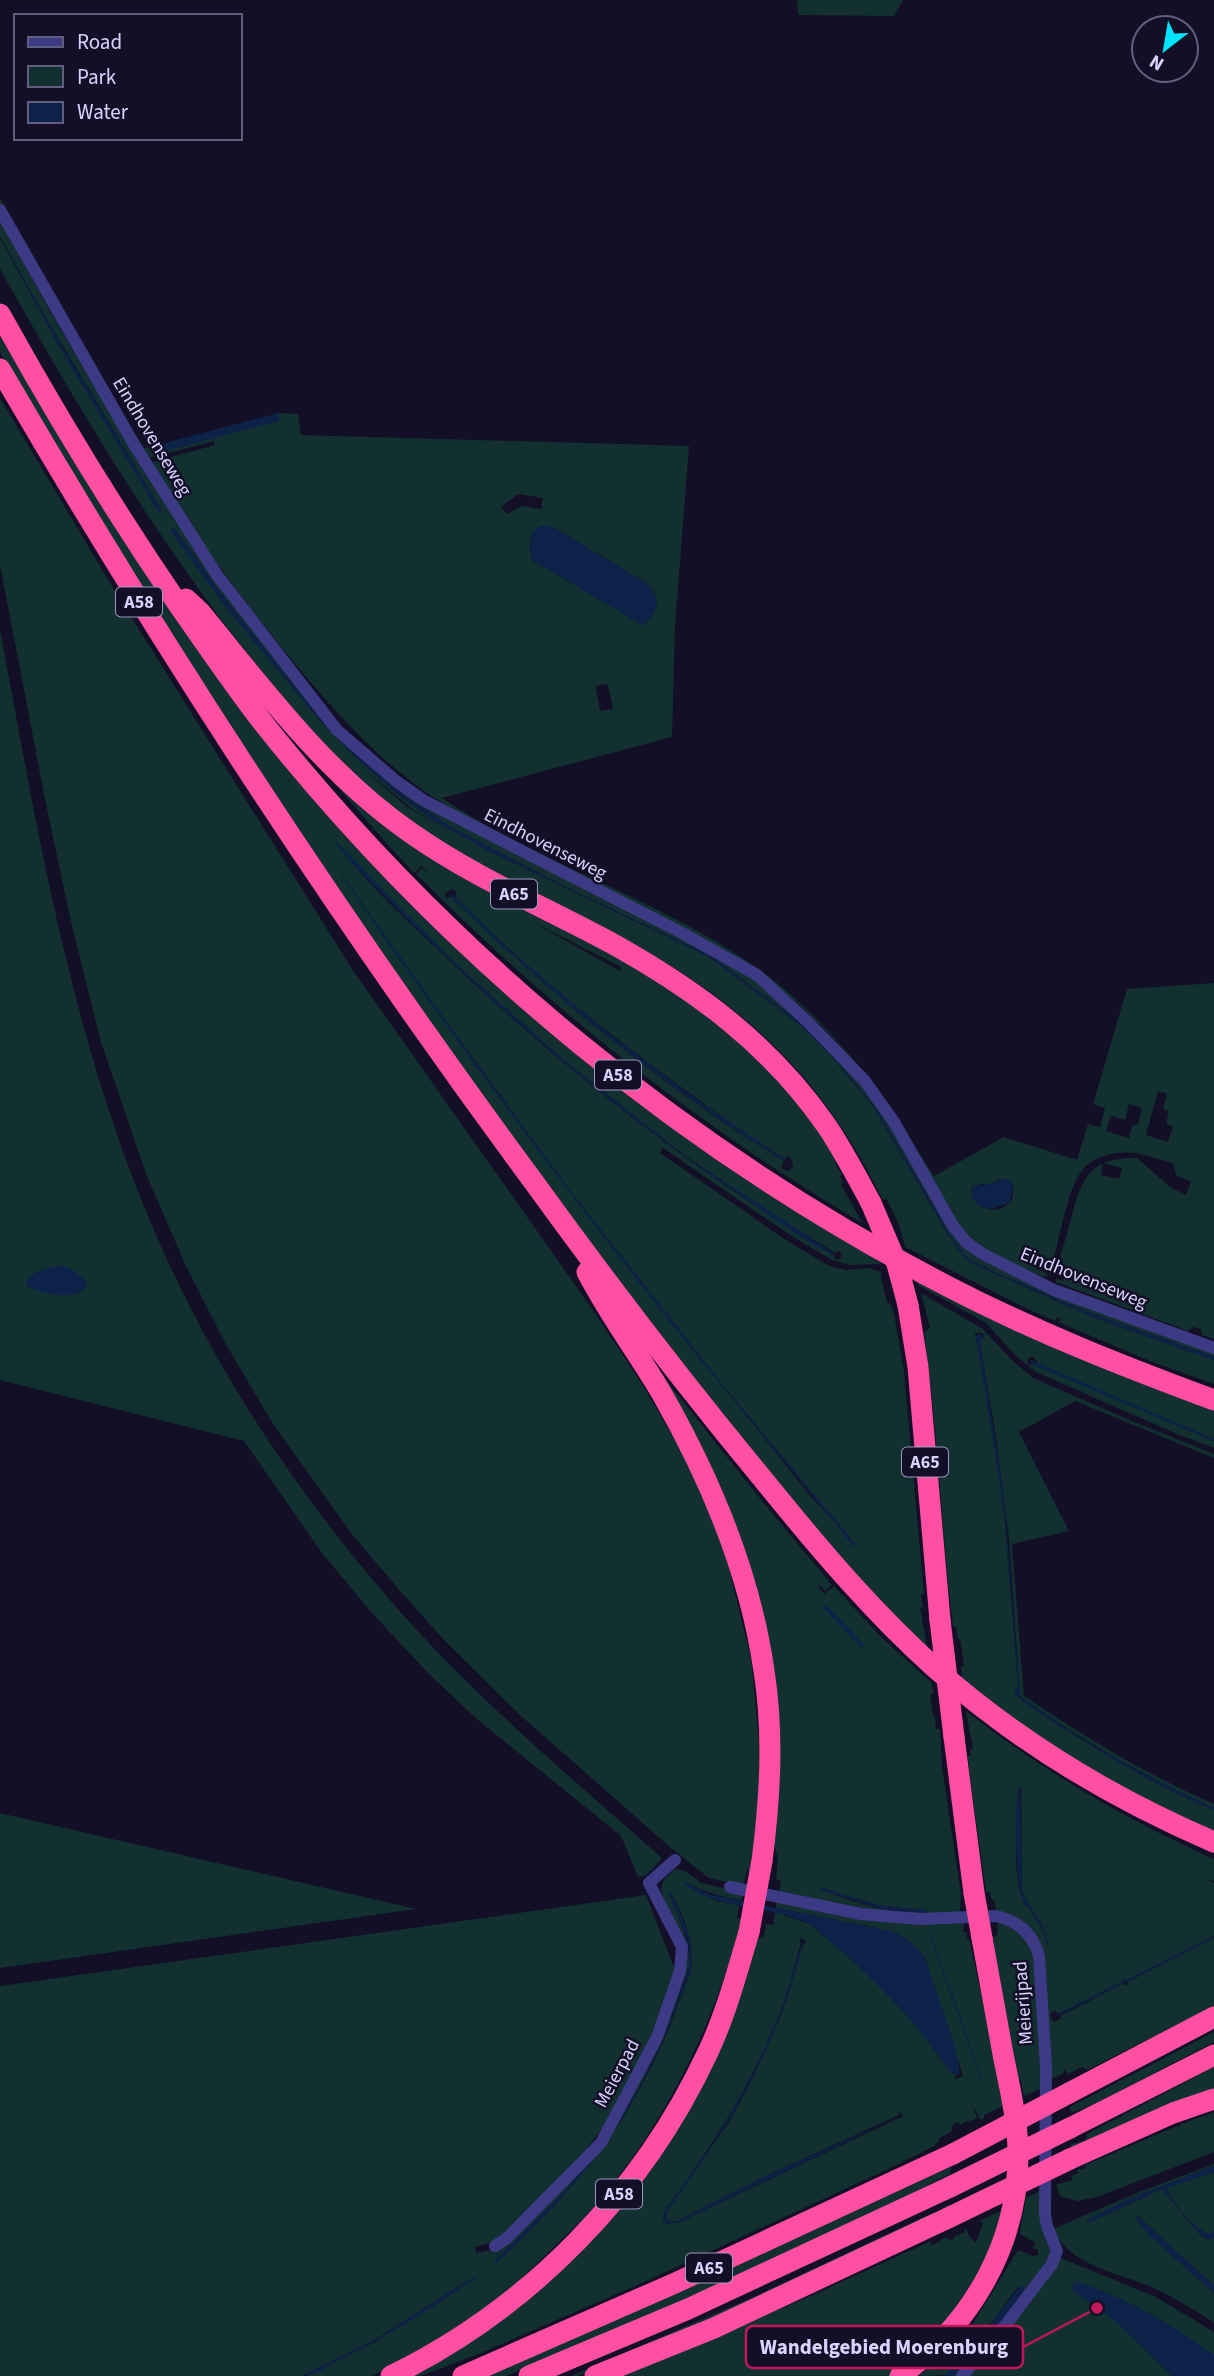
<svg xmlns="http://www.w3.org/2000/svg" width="1214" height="2376" viewBox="0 0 1214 2376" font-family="'Source Sans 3',sans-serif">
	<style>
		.green { fill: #12302f; fill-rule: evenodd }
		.water { fill: #0c2248 }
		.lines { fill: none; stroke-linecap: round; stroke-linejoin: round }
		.street { stroke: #3d3a85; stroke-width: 12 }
		.highway { stroke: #ff4fa3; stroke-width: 21 }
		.highway-bridge { stroke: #ff4fa3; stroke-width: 21 }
		.labels { text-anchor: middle; stroke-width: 5; stroke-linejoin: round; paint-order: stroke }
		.shield { fill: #130f26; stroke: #9e99be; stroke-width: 2 }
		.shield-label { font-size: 18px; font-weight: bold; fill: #d9d4ff }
		.street-label { font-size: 19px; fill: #d9d4ff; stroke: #130f26 }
		.leader { fill: none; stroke: #c2185b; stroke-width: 2.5 }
		.callout-dot { fill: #c2185b; stroke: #130f26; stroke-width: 2.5 }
		.callout { fill: #130f26; stroke: #c2185b; stroke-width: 2.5 }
		.callout-label { font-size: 21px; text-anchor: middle; font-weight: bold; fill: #d9d4ff }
	</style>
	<rect width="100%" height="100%" fill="#130f26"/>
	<path class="green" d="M797,0H903L894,16L798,15Z
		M0,198L124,417L144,448L150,447L154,453L278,421V413L298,414L301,435L689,446L675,627L672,737L442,798C542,865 662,900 760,970C837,1026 884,1097 934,1176L1004,1137L1077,1160L1088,1124L1100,1127L1105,1108L1093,1104L1127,989L1214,983V1339L1202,1335L1201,1329L1193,1327L1188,1331L1056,1282V1278L1063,1281L1064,1274L1063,1271L1057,1268C1062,1251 1067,1233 1072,1215C1082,1176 1092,1157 1137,1158L1170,1187L1186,1195L1191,1182L1176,1175L1173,1163C1160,1160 1148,1155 1135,1153C1117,1151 1092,1156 1081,1172C1068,1188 1058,1244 1052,1266L1041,1262L1035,1268L1048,1274L1044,1277C1020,1266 986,1256 967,1237C944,1215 926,1169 910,1141C880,1090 841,1041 796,1002C748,960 694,933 637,905C572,873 506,842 444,804C385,768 340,717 295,664C242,600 194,534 149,463L215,445L214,441L146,459L60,317L0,207ZM518,494L543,498L541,509L521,506L507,514L501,507ZM542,526H551L645,582C663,599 658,607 644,625L532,560C530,546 527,533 542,526ZM602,684L608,685L613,709L600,711L596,687ZM1158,1091L1167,1094L1163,1109L1169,1111L1166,1124L1173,1126L1168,1142L1146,1135ZM1129,1104L1142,1108L1138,1125H1132L1129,1138L1106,1131L1111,1116L1125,1120ZM1103,1163L1122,1168L1119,1179L1101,1175ZM1001,1179H1009L1013,1186C1013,1191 1014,1198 1009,1203C996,1217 969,1207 972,1187L981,1184H990Z
		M0,221C86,377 175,531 290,668C328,714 367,761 417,795C481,838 552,872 621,905C678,933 736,959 784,1000C832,1041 873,1091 904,1145C920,1173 941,1220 961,1242C974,1256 996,1263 1013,1271C1078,1301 1146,1325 1214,1347V1357L1085,1311L995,1272L968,1259L953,1240L877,1110L828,1050L801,1023L711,956L570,889L453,828L406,797L347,744L305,700L219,591L174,528L171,530L224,605L318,718L352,754L401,797L437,822L485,849L709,957L799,1024L827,1051L874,1108L948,1235L967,1261L1092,1317L1214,1360V1384L1150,1361L1058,1322L1061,1319L1057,1317L1056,1321L1034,1312L905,1247L899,1225L887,1199L883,1200C869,1173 855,1146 837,1121C787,1047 718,991 641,948C559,902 469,867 394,809C344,769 302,721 262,671C160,547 79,409 0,269V238L60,348L159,512L162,511L34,298L0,236ZM357,763L411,808L461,839L406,806Z
		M0,337L101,506L446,938L879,1258L881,1264L850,1265L832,1260L790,1235L663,1148L660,1153L786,1240L829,1266L846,1270L870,1268L883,1273H880L887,1302L892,1307L895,1319L904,1372L924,1594H921L923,1609L920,1607L927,1648L851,1572L743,1441L525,1159L277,801L42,425L0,352ZM334,840L451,960L565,1061L684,1155L748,1199L835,1253L839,1251L842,1254L840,1259L835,1260V1256C697,1173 569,1074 452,963C413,926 365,883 334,840ZM325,851L432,1002L571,1192L726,1389L856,1545L812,1498L608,1242L469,1056Z
		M0,398L113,588L352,969L595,1313L642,1384L684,1455L716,1529L728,1565L751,1658L760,1752L758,1807L750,1874L747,1868L744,1883L746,1886L709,1878L671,1848L520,1715L445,1641L401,1592L351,1533L273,1424L224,1341L185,1264L146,1174L100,1039L70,917L46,804L0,565Z
		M0,629C37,830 71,1034 151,1223C209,1361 292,1487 390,1600C472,1695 568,1775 662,1858L647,1875L638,1877L621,1836L478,1720L429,1674L371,1612L322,1553L244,1441L0,1380Z
		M304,748L345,788L639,965L772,1065L839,1157L836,1165L842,1175L840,1176L843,1183L841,1184L862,1223C697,1125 551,1010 416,874L422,868L431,876L422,866L414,873C375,832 341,790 304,748ZM452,889L457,892L455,895L461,905C562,1000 670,1084 785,1159L789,1156L792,1161L793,1168L788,1171L781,1168L784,1161C663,1087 552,996 451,897L446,898L445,893ZM527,919L621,967L620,971Z
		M916,1279L1214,1408V1439L1053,1371L1039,1364L1032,1356L1027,1360L1028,1364L1039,1366L1214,1441V1448L1177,1434L1036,1372L1015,1355L986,1323L918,1285Z
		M921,1293L983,1329L1013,1361L1033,1378L1134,1422L1214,1454V1458L1075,1401L1019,1432L1069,1531L1012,1544L1024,1696C1085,1737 1147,1775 1214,1804V1808C1145,1777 1081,1740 1020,1696L1009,1538L996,1438L980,1342L984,1336L982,1333H975L988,1402L1004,1511L1018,1686L1014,1693C1034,1711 1058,1725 1081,1739C1123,1766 1168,1791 1214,1810V1834L1089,1769L1005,1713L962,1679L961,1666H964L960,1639H958L956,1627H953C941,1529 938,1430 924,1332L930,1328Z
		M628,1332L754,1491L832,1585L825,1591L820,1585L818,1586L824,1594L834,1586L882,1638L932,1683L933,1695L930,1694L933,1715L935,1716L936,1729H940L942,1767L961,1894L960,1912L908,1916L779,1893L781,1881L776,1879L778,1860L774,1842L762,1626ZM822,1888L882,1906L926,1910C891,1917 854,1901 821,1890Z
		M966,1711C1043,1771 1125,1819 1214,1859V1881L1208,1880L1214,1883V1936L1126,1980L1123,1979V1981L1059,2013L1053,2011L1050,2015L1052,2020L1054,2022L1061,2018L1060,2016L1124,1983L1126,1986L1128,1984L1127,1982L1214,1938V2006L1087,2070L1082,2067L1068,2074L1064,2068L1063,2074L1052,2079V2083L1049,2084L1041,1950L993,1912L996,1909L994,1900L991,1899L990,1892H986L969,1769L968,1756H971L970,1748L973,1750ZM1021,1788L1022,1890C1029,1913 1048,1920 1048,1947L1044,1931L1027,1906H1025C1011,1874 1017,1824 1018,1789Z
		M0,1813L416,1909L0,1968Z
		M675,1869L685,1871L701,1883L744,1893L741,1900C720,1897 703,1891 685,1882L716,1901L739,1905L737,1918L741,1919L738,1933C707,2043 656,2139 579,2224L575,2223L577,2225L499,2300L408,2358L372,2376H307L375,2342L476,2275L376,2339L302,2376H0V1986L646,1895L673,1965L678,1964L663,2013L603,2128L564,2177L494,2242L475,2247L476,2253L495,2249L594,2151L684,1971L661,1889L664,1879ZM669,1891C681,1910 693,1937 692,1960C691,1979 680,1998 674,2016C635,2116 576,2193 494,2262L564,2192L598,2152L638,2090L663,2040L690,1964L687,1941Z
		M776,1900L964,1922L963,1932H966L967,1939H969L1006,2105L984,2115V2119H980L972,2105L977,2118L969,2123V2120L960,2125L958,2122L953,2124L951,2132L938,2139L939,2141L934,2146L897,2165L642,2283L481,2353L421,2376H407L611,2214L756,1940L764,1936L766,1924L773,1925L775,1912L810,1924L875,1979L920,2030L949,2070L956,2075L955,2079L963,2076L925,1958L910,1941L891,1931L776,1908ZM802,1938L807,1943H804L782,2013L754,2076L729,2122L667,2211L666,2220L676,2222L766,2176L899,2115V2111L903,2116L680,2222L667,2224L663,2219L665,2211C710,2149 751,2087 779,2015C788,1992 794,1967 801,1943L799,1939Z
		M998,1922L1019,1929L1034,1954L1042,2088L1024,2096L1020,2078H1018L995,1952L993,1937L997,1936Z
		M1214,2032V2042L1094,2104L1071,2113L1070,2107Z
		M1214,2067V2095L1071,2152V2144L1086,2140L1087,2134Z
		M1214,2112V2152L1097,2197L1078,2201L1060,2196L1056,2185L1072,2180L1071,2176L1078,2173L1077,2170L1086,2168L1085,2165L1177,2126L1180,2127L1179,2125Z
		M1214,2164V2166L1127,2200L1087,2220L1088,2223L1162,2189L1201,2236L1209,2240L1214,2237V2286L1138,2216L1136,2218L1150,2236L1214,2293V2323C1196,2311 1177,2299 1158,2290C1123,2273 1070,2268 1053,2229L1139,2192Z
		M951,2167L950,2174C806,2248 657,2314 506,2376H487L695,2285Z
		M1214,2172V2231L1209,2234C1193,2229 1173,2203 1166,2188Z
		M1042,2190L1041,2214L1052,2248L1049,2261L990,2342L958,2376H953L980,2349L1024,2290V2286L1017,2288L978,2341L946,2375L919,2376L945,2354L974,2322L1018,2250L1033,2256L1038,2255V2250L1032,2248L1036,2243L1020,2234V2231L1026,2198Z
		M949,2204V2212L794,2285L578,2376H571L753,2297L934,2212L936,2214C942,2212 943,2207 949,2204Z
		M1007,2208L969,2299L891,2376H621L806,2298L931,2241V2246L946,2237L952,2241L954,2237L965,2232L964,2229H967L969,2236L976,2243L983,2222L979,2221Z
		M1061,2258L1156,2297L1214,2332V2376H968L1019,2315Z"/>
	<path class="water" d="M0,236L63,348L162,511L159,513L60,348Z
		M278,413L279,421L154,454L150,447Z
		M542,526H551L645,582C663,599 658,608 644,626L532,560C530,545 527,533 542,526Z
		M174,528L219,591L305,700L347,744L406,797L453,828L570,889L711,956L801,1023L828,1050L877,1110L953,1240L968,1259L995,1272L1085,1311L1214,1357V1360L1092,1317L967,1261L948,1235L874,1108L827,1051L799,1024L709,957L485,849L437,822L401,797L352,754L307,706L224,605L171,531Z
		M335,840L451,960L565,1061L684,1155L837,1256C809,1246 765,1212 739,1194C613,1109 497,1010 390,902C377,888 340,854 335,840Z
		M324,850L471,1056L571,1192L726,1389L856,1545L853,1546C790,1467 725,1391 662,1312C544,1162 431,1008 324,850Z
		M452,894L506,947L613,1037L687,1093L787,1161L786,1162C665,1088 552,996 451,897Z
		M1001,1179H1009L1013,1186L1009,1203L991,1209L977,1205L972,1196L973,1186L990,1184Z
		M60,1265L70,1268L86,1280L85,1289C70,1300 43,1295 27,1286L26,1282C34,1269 48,1269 60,1265Z
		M979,1334L982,1336L980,1343L1004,1497L1020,1696C1080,1741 1145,1777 1214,1808V1810C1167,1791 1123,1766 1081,1739C1058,1725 1034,1711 1014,1693L1018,1686L1004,1511L976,1337Z
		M1031,1360L1214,1439V1441L1034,1365L1031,1363Z
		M826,1605L864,1645L862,1648L823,1608Z
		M1020,1787L1022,1890C1028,1911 1051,1924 1047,1948L1044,1931L1028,1907L1025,1906C1016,1885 1012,1808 1020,1787Z
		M685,1882L708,1894L891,1931L910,1941L925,1958L955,2046L960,2074L956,2075L949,2070C915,2021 878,1982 833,1944C823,1936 814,1925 803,1921C765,1905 719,1910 685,1885Z
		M822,1888L882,1906L927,1910L926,1913L883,1909L821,1890Z
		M670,1891C679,1912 692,1934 692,1956C692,1975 682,1994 675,2012C634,2118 579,2188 495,2264L494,2262L564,2192L598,2152L638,2090L663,2040L687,1975L690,1958L688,1941L668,1892Z
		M930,1931L982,2079L981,2081L929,1932Z
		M1214,1936L1212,1939L1055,2017L1057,2014Z
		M803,1941C802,1955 795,1972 790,1987C764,2069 719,2142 667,2211L666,2220L676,2222L766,2176L900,2116L680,2222L666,2224L663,2219L665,2211L714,2142L756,2068L780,2012Z
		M1214,2166V2172L1166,2188C1173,2203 1193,2229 1209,2234L1214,2231V2237L1209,2240L1201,2236L1162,2189L1088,2223L1087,2220L1127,2200Z
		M1138,2216L1214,2286V2293L1150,2236L1136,2218Z
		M477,2275L478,2276C433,2308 386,2337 337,2361C326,2367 315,2375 302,2376L376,2339Z
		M1077,2282C1127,2298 1172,2324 1214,2355V2376H1172L1115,2321L1073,2291L1071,2286Z
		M1020,2286H1024V2290L988,2338L953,2376H944L978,2341Z"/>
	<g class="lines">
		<path class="street" d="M0,210L135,446L217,575L337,730L396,781L423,800L684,934L757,975L808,1022L865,1081L894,1122L953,1226L967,1243L983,1254L1054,1290L1214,1348
			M730,1887L861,1914L920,1919L996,1916C1018,1921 1033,1934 1039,1956L1046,2067L1045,2214L1047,2226L1057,2251L1052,2264L1007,2323L962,2376
			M495,2246L507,2238L601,2143L657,2037L680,1971L682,1947L649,1883L675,1860"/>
		<path class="highway" d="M0,314C56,415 115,512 180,607C209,648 237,690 268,729C453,960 689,1153 951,1288C1036,1332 1125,1367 1214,1400
			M0,369C163,649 340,920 533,1181C609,1286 688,1389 771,1489C822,1552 874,1613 935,1668C1017,1741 1114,1799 1214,1842
			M186,599L200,612C265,691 326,774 411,833C475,878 547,908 615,945C699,992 770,1045 826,1125C843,1150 857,1177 871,1203
			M587,1272C609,1315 638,1353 662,1394C711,1480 750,1572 764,1671C774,1734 770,1798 762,1861
			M908,1305L918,1367L940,1620
			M954,1737L974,1893
			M1069,2093L1214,2017
			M1070,2128L1214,2055
			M1070,2159L1173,2113L1214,2099
			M391,2376C530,2308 643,2192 708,2052C726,2014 737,1972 749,1932
			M463,2376L673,2284L953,2154
			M529,2376L688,2309L950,2187
			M595,2376L714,2328L948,2218
			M900,2376C973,2323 1020,2241 1018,2149C1017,2117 1009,2085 1003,2054C996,2015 989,1977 982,1938"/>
		<path class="highway-bridge" d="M871,1203L897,1264L908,1305
			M940,1620L954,1737
			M974,1893L982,1938
			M749,1932L762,1861
			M953,2154L1069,2093
			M950,2187L1070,2128
			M948,2218L1070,2159"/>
	</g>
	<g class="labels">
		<g class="shield">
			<rect x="116" y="587.5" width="46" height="29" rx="5"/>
			<rect x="491" y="879.5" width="46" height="29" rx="5"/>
			<rect x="595" y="1060.5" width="46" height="29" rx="5"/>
			<rect x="902" y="1447.5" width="46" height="29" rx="5"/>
			<rect x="596" y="2179.5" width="46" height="29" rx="5"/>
			<rect x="686" y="2253.5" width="46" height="29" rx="5"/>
		</g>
		<g class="shield-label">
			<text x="139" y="608">A58</text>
			<text x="514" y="900">A65</text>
			<text x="618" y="1081">A58</text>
			<text x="925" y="1468">A65</text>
			<text x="619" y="2200">A58</text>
			<text x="709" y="2274">A65</text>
		</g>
		<g class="street-label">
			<text transform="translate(153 436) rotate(59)" y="7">Eindhovenseweg</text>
			<text transform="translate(546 843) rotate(27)" y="7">Eindhovenseweg</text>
			<text transform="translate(1084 1277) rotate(22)" y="7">Eindhovenseweg</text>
			<text transform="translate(1022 2003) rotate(-94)" y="7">Meierijpad</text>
			<text transform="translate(616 2073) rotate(-62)" y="7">Meierpad</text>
		</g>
	</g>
	<path class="leader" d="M1097 2308L1023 2347"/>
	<circle class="callout-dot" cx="1097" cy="2308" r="7"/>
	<rect class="callout" x="746" y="2326" width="277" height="42" rx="7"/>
	<g class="callout-label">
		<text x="884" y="2354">Wandelgebied Moerenburg</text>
	</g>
	<rect x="14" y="14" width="228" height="126" fill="#130f26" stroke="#625e7d" stroke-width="2"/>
	<rect x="28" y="37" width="35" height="10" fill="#3d3a85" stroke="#625e7d" stroke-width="2"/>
	<text x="77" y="49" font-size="21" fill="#d9d4ff">Road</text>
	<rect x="28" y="66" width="35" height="21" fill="#12302f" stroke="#625e7d" stroke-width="2"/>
	<text x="77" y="84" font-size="21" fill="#d9d4ff">Park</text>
	<rect x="28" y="102" width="35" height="21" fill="#0c2248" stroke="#625e7d" stroke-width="2"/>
	<text x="77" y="119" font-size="21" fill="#d9d4ff">Water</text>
	<g transform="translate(1165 49) rotate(211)"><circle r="33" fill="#130f26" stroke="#625e7d" stroke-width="2"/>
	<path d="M0-5L12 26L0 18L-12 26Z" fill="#00e5ff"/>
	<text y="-10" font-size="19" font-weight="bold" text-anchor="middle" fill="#d9d4ff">N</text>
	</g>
</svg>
